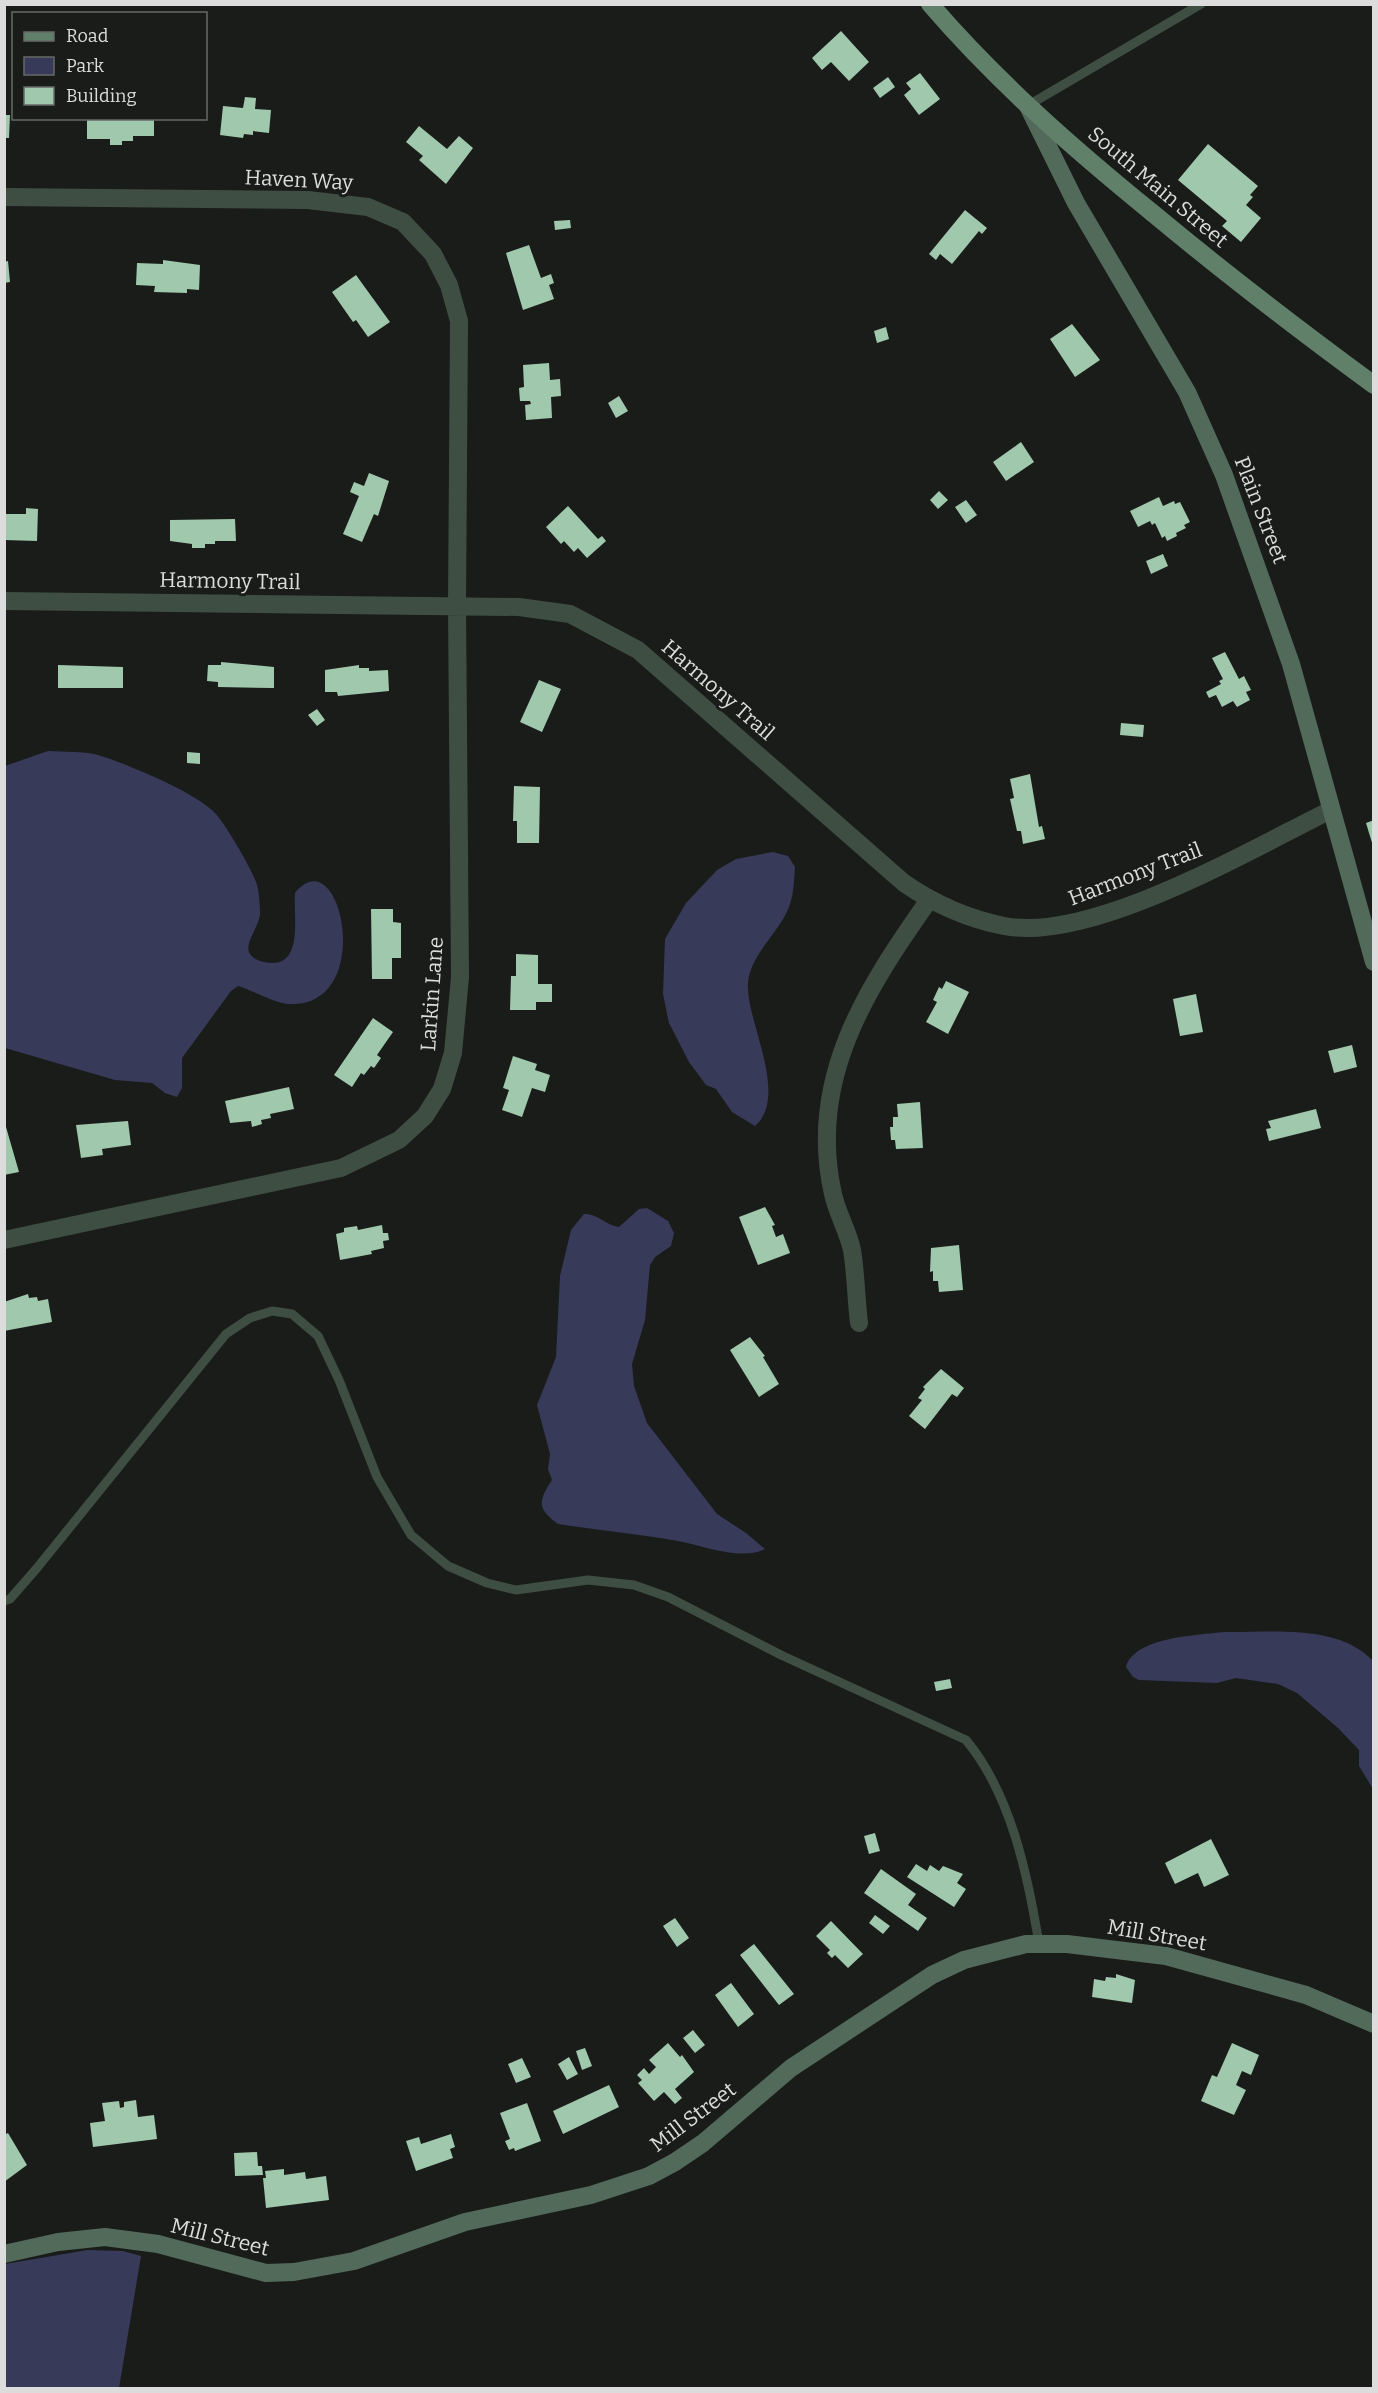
<svg xmlns="http://www.w3.org/2000/svg" width="1378" height="2393" viewBox="0 0 1378 2393" font-family="Bitter,serif">
	<style>
		.green { fill: #373b59 }
		.building { fill: #a0c8ac }
		.lines { fill: none; stroke-linecap: round; stroke-linejoin: round }
		.lane { stroke: #3f4e43; stroke-width: 9 }
		.street { stroke: #3f4e43; stroke-width: 18 }
		.secondary { stroke: #526a59; stroke-width: 18 }
		.primary { stroke: #60806a; stroke-width: 18 }
		.labels { text-anchor: middle; stroke-width: 6; stroke-linejoin: round; paint-order: stroke }
		.street-label { font-size: 21px; fill: #dbdcdb; stroke: #1a1c1a }
	</style>
	<rect width="100%" height="100%" fill="#1a1c1a"/>
	<path class="green" d="M48,751C64,752 83,751 98,755C127,764 192,791 213,811C224,821 251,868 256,882C259,890 260,905 260,914C259,931 232,954 264,962C305,971 293,916 295,893C341,836 377,1007 290,1004C276,1004 252,990 238,986L231,991L182,1058V1088L177,1097L165,1093L152,1083L115,1080L5,1048V766Z
		M773,852L788,856L795,867C794,879 794,893 790,904C781,933 745,957 748,990C750,1028 788,1097 755,1126L732,1112L716,1089L706,1085L689,1062L669,1023L663,994L665,939L686,903L717,870L736,859Z
		M647,1208L668,1221L674,1233L671,1246L655,1257L650,1265L645,1320L632,1364L634,1386L647,1423L717,1514L746,1533L765,1549C739,1561 705,1546 678,1541C639,1534 598,1530 558,1524C537,1509 538,1501 552,1480L548,1469L550,1454L537,1405L556,1357L560,1276L571,1230L584,1214C599,1214 605,1225 619,1227L639,1209Z
		M1224,1632C1270,1633 1339,1623 1374,1662L1373,1789L1359,1766V1750L1338,1728L1297,1693L1278,1684L1236,1678L1217,1683L1139,1680L1133,1677L1126,1667C1134,1637 1198,1635 1224,1632Z
		M88,2250L123,2251L141,2256L119,2388H5V2264Z"/>
	<path class="building" d="M841,31L869,62L849,81L831,62L822,70L812,58Z
		M920,73L940,99L919,115L904,95L911,89L906,83Z
		M888,77L895,87L880,98L873,88Z
		M245,97L256,98L255,109L271,110L269,133L253,131V135L244,134L243,138L220,135L223,106L243,108Z
		M4,115H10L9,138H4Z
		M87,118H154V136H133V141H122V145H110V139H87Z
		M419,126L447,149L459,136L473,148L446,184L419,160L423,156L406,142Z
		M1208,144L1258,186L1250,195L1253,197L1246,205L1261,218L1241,242L1222,226L1227,221L1178,180Z
		M965,210L987,228L982,234L979,231L952,264L940,254L936,260L929,254Z
		M570,220L571,228L555,230L554,221Z
		M529,245L541,278L551,274L554,283L549,285L554,299L523,310L506,253Z
		M163,260L200,265L199,290L187,289V293L154,292L155,286L136,285L137,263L163,264Z
		M8,261L10,282L4,283V262Z
		M356,275L390,322L368,337L356,320L353,322L332,292Z
		M1072,324L1100,360L1075,377L1050,339Z
		M886,327L889,339L877,343L874,331Z
		M549,363L550,380L560,379L561,396L551,397L552,418L526,420L525,405L531,404L530,401H520L519,388L524,387L523,365Z
		M619,396L628,411L616,418L608,403Z
		M1021,442L1034,462L1006,481L993,462Z
		M369,473L389,481L378,516L374,514L362,542L343,534L359,496L350,492L354,482L364,486Z
		M939,491L948,500L938,509L930,500Z
		M1159,497L1163,506L1174,501L1175,504L1180,502L1190,522L1184,525L1186,528L1176,533L1177,536L1167,541L1165,536L1162,538L1155,523L1152,525L1150,521L1138,527L1130,511Z
		M966,500L977,515L966,523L955,507Z
		M568,506L598,539L602,536L606,541L587,558L578,548L574,552L564,541L561,544L546,527Z
		M26,508L38,509L37,541L4,540V514H26Z
		M235,519L236,541H215V544H205V548H192V544L170,541V520Z
		M1163,554L1168,566L1151,574L1146,561Z
		M1225,652L1239,679L1244,676L1251,690L1246,692L1250,700L1237,707L1233,701L1222,707L1216,695L1209,698L1206,692L1221,684L1219,681L1223,679L1212,658Z
		M221,662L274,667V688L218,687V682L207,681L208,665H221Z
		M58,665L123,667V688H58Z
		M359,665V668H369V671L388,670L389,691L338,696L337,692H325V670Z
		M539,680L561,689L542,732L520,722Z
		M317,709L325,720L317,726L308,715Z
		M1121,723L1144,725L1143,737L1120,735Z
		M187,752L200,753V764L187,763Z
		M1030,774L1039,827L1042,826L1045,839L1023,844L1021,831H1017L1010,799L1014,798L1010,779Z
		M514,786L540,787L539,843H517V821H513Z
		M1374,820V846H1373L1366,823Z
		M371,909H393V922L401,923V958H392V979H372Z
		M516,954L538,955V984H552V1002H536V1010H510L511,976H516Z
		M946,981L969,992L948,1034L926,1022L937,1002L933,1000L939,987L942,989Z
		M1196,994L1203,1032L1180,1036L1173,999Z
		M373,1018L393,1032L377,1055L381,1058L374,1068L371,1066L364,1075L361,1073L352,1087L334,1075Z
		M1352,1045L1357,1067L1334,1073L1328,1051Z
		M513,1056L537,1064L535,1070L550,1075L545,1092L532,1088L522,1117L502,1110L509,1090L503,1088Z
		M289,1087L294,1109L270,1114L271,1118L261,1120L262,1124L252,1127L251,1121L230,1123L225,1101Z
		M920,1102L923,1148L896,1149L895,1140H891L890,1127H893V1117H898L897,1104Z
		M1316,1109L1321,1128L1269,1141L1266,1129L1271,1128L1268,1121Z
		M128,1121L131,1145L102,1149L103,1155L81,1158L76,1125Z
		M6,1127L19,1172L4,1175V1128Z
		M765,1207L775,1225L772,1226L776,1237L783,1234L790,1253L758,1265L739,1217Z
		M382,1225L383,1233H388L389,1240L383,1241L384,1248L371,1251L372,1254L340,1260L336,1234L344,1232V1228L357,1226L358,1230Z
		M959,1245L963,1290L939,1292L938,1281H933V1271L930,1272L931,1248Z
		M28,1294L29,1298L37,1297L38,1301L48,1299L52,1322L4,1331V1302Z
		M750,1337L765,1356L763,1357L779,1384L759,1397L730,1350Z
		M941,1369L964,1388L957,1397L952,1394L925,1429L909,1416L922,1400L918,1398L925,1389L923,1387Z
		M950,1679L952,1688L936,1691L934,1682Z
		M875,1833L880,1851L869,1854L864,1836Z
		M1211,1839L1229,1875L1204,1887L1198,1873L1175,1884L1165,1863Z
		M916,1864L927,1871L930,1865L939,1871L943,1866L963,1874L957,1883L966,1889L954,1907L907,1877Z
		M881,1869L916,1894L908,1905L927,1918L918,1931L864,1893Z
		M875,1915L890,1926L883,1934L869,1923Z
		M675,1918L689,1938L677,1947L663,1926Z
		M831,1921L863,1954L848,1968L835,1955L832,1958L827,1953L830,1950L816,1936Z
		M754,1944L794,1994L779,2005L740,1955Z
		M1116,1974L1135,1980L1132,2003L1092,1997L1094,1979L1105,1981L1106,1977L1116,1978Z
		M731,1983L754,2014L738,2027L715,1995Z
		M693,2030L705,2045L695,2053L683,2038Z
		M668,2043L680,2057L682,2055L694,2072L675,2089L682,2098L675,2104L664,2092L654,2101L638,2083L642,2080L637,2075L644,2068L649,2074L656,2067L649,2060Z
		M1232,2043L1259,2055L1251,2075L1242,2071L1236,2085L1246,2090L1234,2115L1201,2101L1212,2075L1217,2077Z
		M585,2048L592,2066L582,2070L576,2051Z
		M569,2057L578,2074L567,2080L558,2064Z
		M522,2058L531,2077L516,2083L508,2064Z
		M609,2085L619,2107L563,2134L553,2111Z
		M136,2100L138,2117L154,2115L157,2139L93,2147L90,2123L105,2121L102,2103L119,2101L120,2108L124,2107V2102Z
		M527,2103L541,2141L515,2151L514,2148L509,2150L505,2141L510,2139L500,2113Z
		M8,2133L27,2165L4,2182V2135Z
		M451,2134L455,2147L450,2149L453,2158L416,2171L406,2141L419,2137L421,2144Z
		M257,2152L258,2166H262L263,2175L235,2176L234,2153Z
		M284,2169V2175L305,2172L306,2179L326,2176L329,2200L266,2208L263,2178H266L265,2171Z"/>
	<g class="lines">
		<path class="lane" d="M1027,106L1201,4
			M4,1601L10,1599L37,1568L226,1334L250,1318L272,1311L292,1314L318,1336L339,1380L377,1477L411,1535L448,1566L487,1583L516,1590L588,1580L634,1585L668,1597L781,1655L966,1740C1011,1794 1028,1876 1039,1944"/>
		<path class="street" d="M4,197L308,200L368,207L403,222L433,254L449,285L459,321L457,606L460,977L453,1053L442,1089L425,1116L399,1140L341,1168L4,1240
			M4,601L519,607L570,614L638,650L904,883C933,903 969,919 1004,926C1092,943 1251,849 1331,810
			M859,1323C856,1299 856,1274 852,1250C848,1231 837,1213 833,1194C807,1080 866,989 929,900"/>
		<path class="secondary" d="M1028,106L1076,203L1187,392L1224,475L1291,664L1374,962
			M4,2254L58,2242L105,2237L158,2244L266,2273L294,2272L354,2261L465,2222L591,2195L649,2176L675,2162L703,2143L791,2068L932,1975L964,1960L1026,1944H1067L1166,1956L1306,1995L1374,2024"/>
		<path class="primary" d="M930,4C998,83 1075,150 1155,215C1226,274 1299,330 1374,385"/>
	</g>
	<g class="labels">
		<g class="street-label">
			<text transform="translate(299 180) rotate(3)" y="7">Haven Way</text>
			<text transform="translate(1158 187) rotate(40)" y="7">South Main Street</text>
			<text transform="translate(1261 510) rotate(69)" y="7">Plain Street</text>
			<text transform="translate(230 581) rotate(1)" y="7">Harmony Trail</text>
			<text transform="translate(718 690) rotate(41)" y="7">Harmony Trail</text>
			<text transform="translate(1135 874) rotate(-21)" y="7">Harmony Trail</text>
			<text transform="translate(432 994) rotate(-86)" y="7">Larkin Lane</text>
			<text transform="translate(1157 1935) rotate(10)" y="7">Mill Street</text>
			<text transform="translate(693 2117) rotate(-37)" y="7">Mill Street</text>
			<text transform="translate(220 2237) rotate(14)" y="7">Mill Street</text>
		</g>
	</g>
	<rect width="1378" height="2393" fill="none" stroke="#dbdcdb" stroke-width="12"/>
	<rect x="12" y="12" width="195" height="108" fill="#1a1c1a" stroke="#676967" stroke-width="1.5"/>
	<rect x="24" y="32" width="30" height="9" fill="#60806a" stroke="#676967" stroke-width="1.5"/>
	<text x="66" y="42" font-size="18" fill="#dbdcdb">Road</text>
	<rect x="24" y="57" width="30" height="18" fill="#373b59" stroke="#676967" stroke-width="1.5"/>
	<text x="66" y="72" font-size="18" fill="#dbdcdb">Park</text>
	<rect x="24" y="87" width="30" height="18" fill="#a0c8ac" stroke="#676967" stroke-width="1.5"/>
	<text x="66" y="102" font-size="18" fill="#dbdcdb">Building</text>
</svg>
